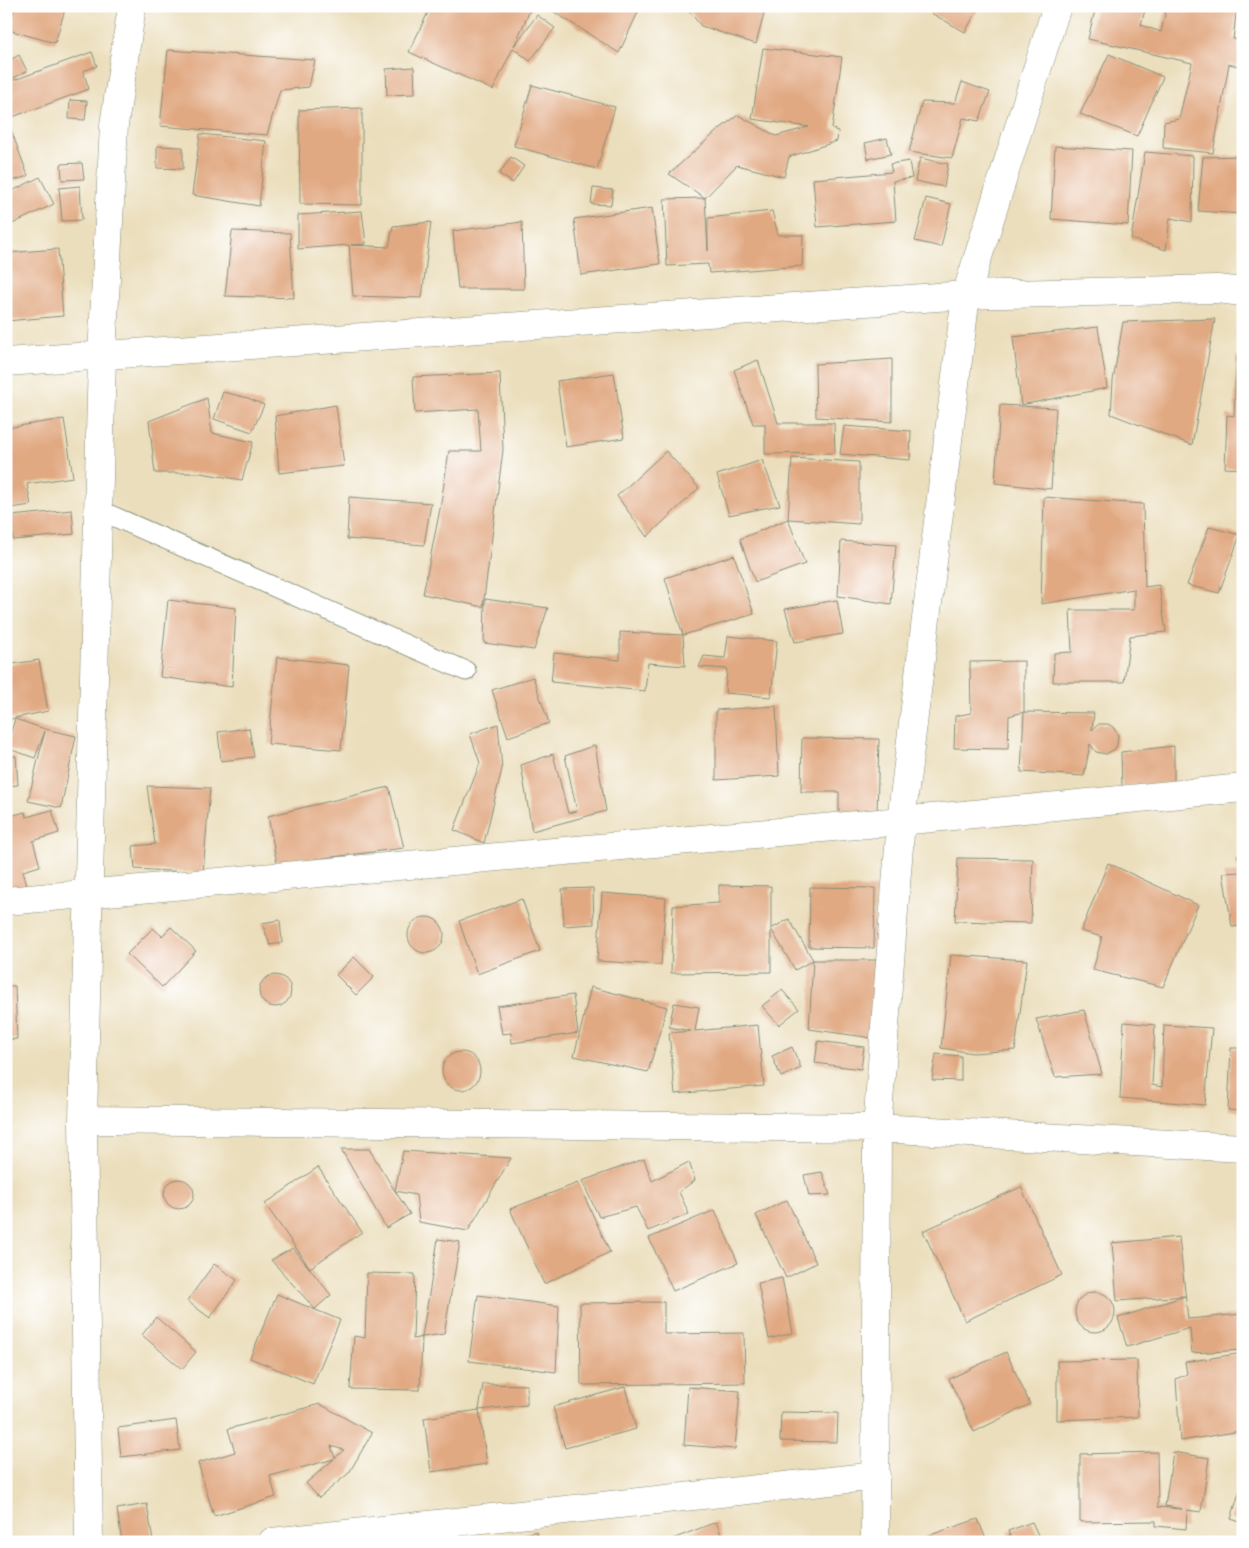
<svg xmlns="http://www.w3.org/2000/svg" width="1249" height="1548" viewBox="0 0 1249 1548" font-family="Itim,sans-serif">
	<style>
		.building { fill: #e1a982; fill-rule: evenodd }
		.lines { fill: none; stroke-linecap: round; stroke-linejoin: round }
		.lane-casing { stroke: #858e78; stroke-width: 21 }
		.street-casing { stroke: #858e78; stroke-width: 29 }
		.lane { stroke: #fff; stroke-width: 19 }
		.street { stroke: #fff; stroke-width: 28 }
	</style>
	<rect width="100%" height="100%" fill="#fff"/>
	<filter id="ink" filterUnits="userSpaceOnUse"><feTurbulence type="fractalNoise" baseFrequency=".02" numOctaves="2"/><feDisplacementMap in="SourceGraphic" scale="10" xChannelSelector="R" yChannelSelector="G"/><feConvolveMatrix kernelMatrix="1 2 1 2 8 2 1 2 1" color-interpolation-filters="sRGB"/></filter>
	<filter id="wash" filterUnits="userSpaceOnUse"><feTurbulence type="fractalNoise" baseFrequency=".0096" numOctaves="4" result="noise"/><feDisplacementMap in="SourceGraphic" scale="20" xChannelSelector="R" yChannelSelector="G"/><feGaussianBlur stdDeviation="1.12" result="paint"/><feColorMatrix in="noise" values="0 0 0 0 0 0 0 0 0 0 0 0 0 0 0 0 0 1.4 0 .05"/><feComposite in="paint" operator="in"/></filter>
	<g filter="url(#wash)">
		<rect width="100%" height="100%" fill="#ebdebc"/>
		<g id="blocks">
			<path class="building" d="M15,6H66L55,43L8,30Z
				M431,6H532L514,46L537,15L555,28L530,61L513,48L493,90L409,52Z
				M554,6H641L619,53L551,10Z
				M685,6H766L756,44L701,26Z
				M935,6H980L965,32L931,13Z
				M1096,6H1146L1141,25L1161,32L1167,6H1237L1233,39H1243V67L1229,64L1213,153L1163,148L1164,122L1179,119L1192,63L1088,39Z
				M763,48L842,57L832,129L838,131L837,141L789,157L784,177L737,165L705,198L669,174L717,131L738,115L776,136L809,127L752,119Z
				M168,50L315,60L309,87L280,90L267,135L160,126Z
				M92,52L97,66L83,71L89,89L7,119L28,176L6,183V83Z
				M1109,54L1163,77L1137,136L1080,114Z
				M19,55L27,71L12,79L6,67V62Z
				M414,67L415,94L387,95L386,69Z
				M962,82L990,92L979,121L963,118L952,158L909,152L922,102L955,103Z
				M532,85L615,107L597,169L514,146Z
				M70,100L87,101L85,120L69,119Z
				M362,108V205L300,204L299,110Z
				M200,134L266,141L259,206L192,195Z
				M887,138L891,154L868,159L865,143Z
				M157,146L183,147V169L157,168Z
				M1055,146L1132,151L1128,225L1051,219Z
				M1145,152L1193,156L1192,222L1170,218L1166,250L1131,239Z
				M1243,156V214L1198,211L1203,157Z
				M511,157L524,166L513,183L499,174Z
				M920,158L948,164L944,187L915,181Z
				M909,161L912,178L893,181L896,221L817,227L813,179L892,172L890,164Z
				M82,163L84,179L62,180L61,164Z
				M40,177L54,204L6,227V194Z
				M80,186L82,220L62,221L59,188Z
				M593,188L613,190L611,205L591,204Z
				M705,198L708,251V218L772,211L778,235H803L802,266L709,273L708,264L667,266L664,199Z
				M926,198L951,204L941,247L915,241Z
				M652,208L660,264L581,275L574,219Z
				M362,211L366,244L351,245L389,247L393,226L431,222L422,298L353,296L349,245L298,249V215Z
				M522,222L524,289H458L453,231Z
				M232,231L290,233L294,298L225,296Z
				M58,249L63,316L6,321V253Z
				M1215,319L1192,445L1111,414L1113,381L1123,322Z
				M1098,327L1107,388L1021,405L1013,337Z
				M1237,355H1243V469L1225,468L1227,415L1234,416Z
				M892,359V422L816,417L815,364Z
				M758,360L778,423H834L835,453L765,454V424H753L734,370Z
				M500,373L503,450L483,607L423,594L440,509L449,451H481L478,409L415,413L413,377Z
				M614,373L624,438L566,447L557,381Z
				M223,392L248,398L264,405L252,432L214,419Z
				M207,398L212,433L253,442L242,480L201,473H155L149,421Z
				M336,405L344,466L279,473L275,416Z
				M1000,405L1056,408L1051,489L995,483Z
				M64,419L73,477L27,484L31,505L11,508L6,479V428Z
				M844,426L911,431L910,460L840,454Z
				M666,451L699,488L647,537L617,496Z
				M792,458L859,462V524L788,519Z
				M762,460L780,505L729,515L717,475Z
				M349,497L431,503L424,545L347,539Z
				M1044,497L1143,504L1145,587L1159,585L1166,632L1130,636L1124,682H1053L1054,653L1072,652L1070,610H1134V589L1041,604Z
				M72,510L74,534L13,540L11,516Z
				M788,519L805,564L755,582L740,539Z
				M1209,527L1240,535L1219,593L1187,585Z
				M841,541L896,545L891,604L838,596Z
				M734,555L754,614L683,635L665,578Z
				M485,599L548,608L534,650L484,643Z
				M168,600L236,608L232,687L160,677Z
				M837,600L843,634L795,642L785,609Z
				M620,632L683,635L685,666L648,663L645,691L551,682L554,653L620,660Z
				M728,636L777,641L771,697L725,693L727,669L699,667L704,656L725,658Z
				M277,657L349,665L341,750L268,744Z
				M39,660L48,711L6,720V665Z
				M1024,661V712L1009,716L1008,749L954,748L955,716L971,713L970,662Z
				M533,677L549,723L508,737L492,690Z
				M776,706L779,776L716,780V710Z
				M1024,712L1094,713L1092,730L1099,724H1108L1113,727L1118,735L1117,744L1115,749L1106,754L1096,752L1090,744L1084,776L1021,772Z
				M15,719L45,729L76,736L61,808L28,801L45,731L35,758L6,748Z
				M498,724L502,769L484,843L454,830L480,763L470,734Z
				M249,728L254,757L221,761L218,732Z
				M802,738L879,739L877,815H839V792H801Z
				M595,745L606,811L532,831L521,765L553,754L568,813L577,811L565,756Z
				M1174,746V783L1122,787L1121,752Z
				M16,756L18,785L6,786V757Z
				M147,786L210,788L203,873L135,869L133,846L155,844Z
				M389,787L404,848L277,864L268,816Z
				M52,810L59,833L33,841L40,866L23,871L27,886L6,892V817L25,812L26,817Z
				M1243,854V926L1232,927L1223,873L1242,872L1237,855Z
				M958,858L1033,859L1031,923L955,921Z
				M1108,863L1198,905L1163,987L1093,970L1102,937L1081,931Z
				M719,885L771,886V929L789,919L813,960H877L872,1038L809,1029L813,960L795,970L771,929V972L671,973L673,906L719,903Z
				M810,887L875,888L874,948L809,947Z
				M593,888L594,924L564,926L562,889Z
				M602,893L666,898L661,965L597,961Z
				M522,899L540,951L477,974L459,921Z
				M408 935a18 18 0 1 1 36 0a18 18 0 1 1-36 0Z
				M280,920L282,943L270,945L262,923Z
				M171,927L196,951L162,987L127,954L153,928L162,936Z
				M951,955L1027,960L1015,1050L973,1053L941,1048Z
				M354,957L374,977L356,995L336,975Z
				M259 991a16 16 0 1 1 32 0a16 16 0 1 1-32 0Z
				M6,986H15L17,1039L6,1040Z
				M591,987L667,1007L648,1072L574,1056Z
				M782,990L799,1009L779,1025L762,1006Z
				M573,995L578,1033L512,1043L511,1033L502,1034L497,1006Z
				M674,1003L699,1007L695,1031L758,1025L764,1086L675,1094L669,1033L691,1031L669,1027Z
				M1084,1010L1102,1074L1055,1077L1036,1019Z
				M1124,1022L1155,1025L1152,1085L1162,1087L1164,1025L1212,1028L1205,1105L1120,1098Z
				M818,1041L864,1047L861,1069L815,1063Z
				M792,1047L801,1068L781,1077L772,1056Z
				M1231,1048H1243V1111L1228,1110Z
				M442 1071a19 19 0 1 1 38 0a19 19 0 1 1-38 0Z
				M936,1054L961,1056V1081L932,1080Z
				M11,1063L8,1098H6V1064Z
				M341,1149H369L395,1191L403,1151L511,1158L468,1231L419,1222L416,1195L395,1191L410,1214L386,1228Z
				M644,1159L652,1181L689,1162L695,1180L679,1192L689,1214L648,1231L636,1207L599,1217L582,1181Z
				M318,1167L362,1232L310,1268L265,1204Z
				M822,1172L830,1195L809,1196L804,1175Z
				M164 1194a15 15 0 1 1 30 0a15 15 0 1 1-30 0Z
				M578,1183L610,1252L544,1284L510,1209Z
				M1021,1187L1062,1275L965,1321L923,1231Z
				M787,1200L816,1263L786,1278L756,1215Z
				M715,1210L738,1263L673,1291L649,1238Z
				M1179,1237L1188,1319L1243,1314V1350L1192,1353L1190,1328L1127,1347L1118,1318L1185,1296L1117,1301L1112,1243Z
				M438,1239L460,1242L444,1334L422,1337L420,1390L350,1389L354,1336L365,1338L367,1273L415,1274L413,1339L422,1337Z
				M293,1248L331,1295L315,1309L271,1260Z
				M214,1264L237,1280L210,1318L187,1301Z
				M782,1278L793,1333L769,1339L758,1283Z
				M1075 1312a20 20 0 1 1 40 0a20 20 0 1 1-40 0Z
				M277,1294L340,1320L313,1384L250,1358Z
				M478,1295L559,1306L556,1372L469,1361Z
				M664,1302V1334L744,1333L745,1383L581,1385L580,1303Z
				M156,1317L196,1352L182,1369L142,1335Z
				M1006,1352L1030,1404L974,1432L949,1379Z
				M1243,1353V1411L1241,1431L1180,1441L1176,1379L1187,1374L1185,1362Z
				M1137,1360L1138,1417L1057,1420V1361Z
				M483,1384L527,1385V1405L479,1410Z
				M625,1387L636,1429L565,1448L553,1407Z
				M688,1387L740,1391L735,1449L684,1445Z
				M320,1404L372,1433L349,1473L319,1498L306,1483L334,1459L270,1476L276,1497L214,1516L198,1463L235,1452L228,1429ZM331,1446L344,1450L335,1458Z
				M479,1410L487,1464L431,1472L424,1418Z
				M781,1412L838,1413L837,1442L780,1441Z
				M176,1420L180,1450L121,1457L118,1428Z
				M1157,1452L1158,1507L1182,1509L1165,1506L1173,1452L1209,1458L1201,1512L1187,1510L1186,1529L1156,1526V1521L1080,1522V1454Z
				M1243,1480V1523L1231,1519Z
				M147,1504L153,1541L122,1542L117,1509Z
				M978,1519L987,1542H929L927,1536Z
				M716,1522L724,1542H665Z
				M1032,1522L1038,1535L1018,1542H1012L1008,1531Z
				M536,1531L539,1542H500V1541Z"/>
		</g>
	</g>
	<g filter="url(#ink)">
		<use href="#blocks" fill-opacity="0" stroke="#858e78" stroke-width="1"/>
		<g class="lines">
			<defs>
				<path id="lane" d="M99,510L466,671"/>
				<path id="street" d="M6,362L966,295L1217,289L1243,292
					M6,901L901,821L1243,788
					M83,1120L877,1128L1243,1148
					M89,1542L83,1120L102,356L114,125L132,6
					M272,1542L876,1476
					M875,1542L877,1128L901,821L966,295L1057,6"/>
			</defs>
			<use href="#lane" class="lane-casing"/>
			<use href="#street" class="street-casing"/>
			<use href="#lane" class="lane"/>
			<use href="#street" class="street"/>
		</g>
	</g>
	<rect width="1249" height="1548" fill="none" stroke="#fff" stroke-width="25"/>
</svg>
